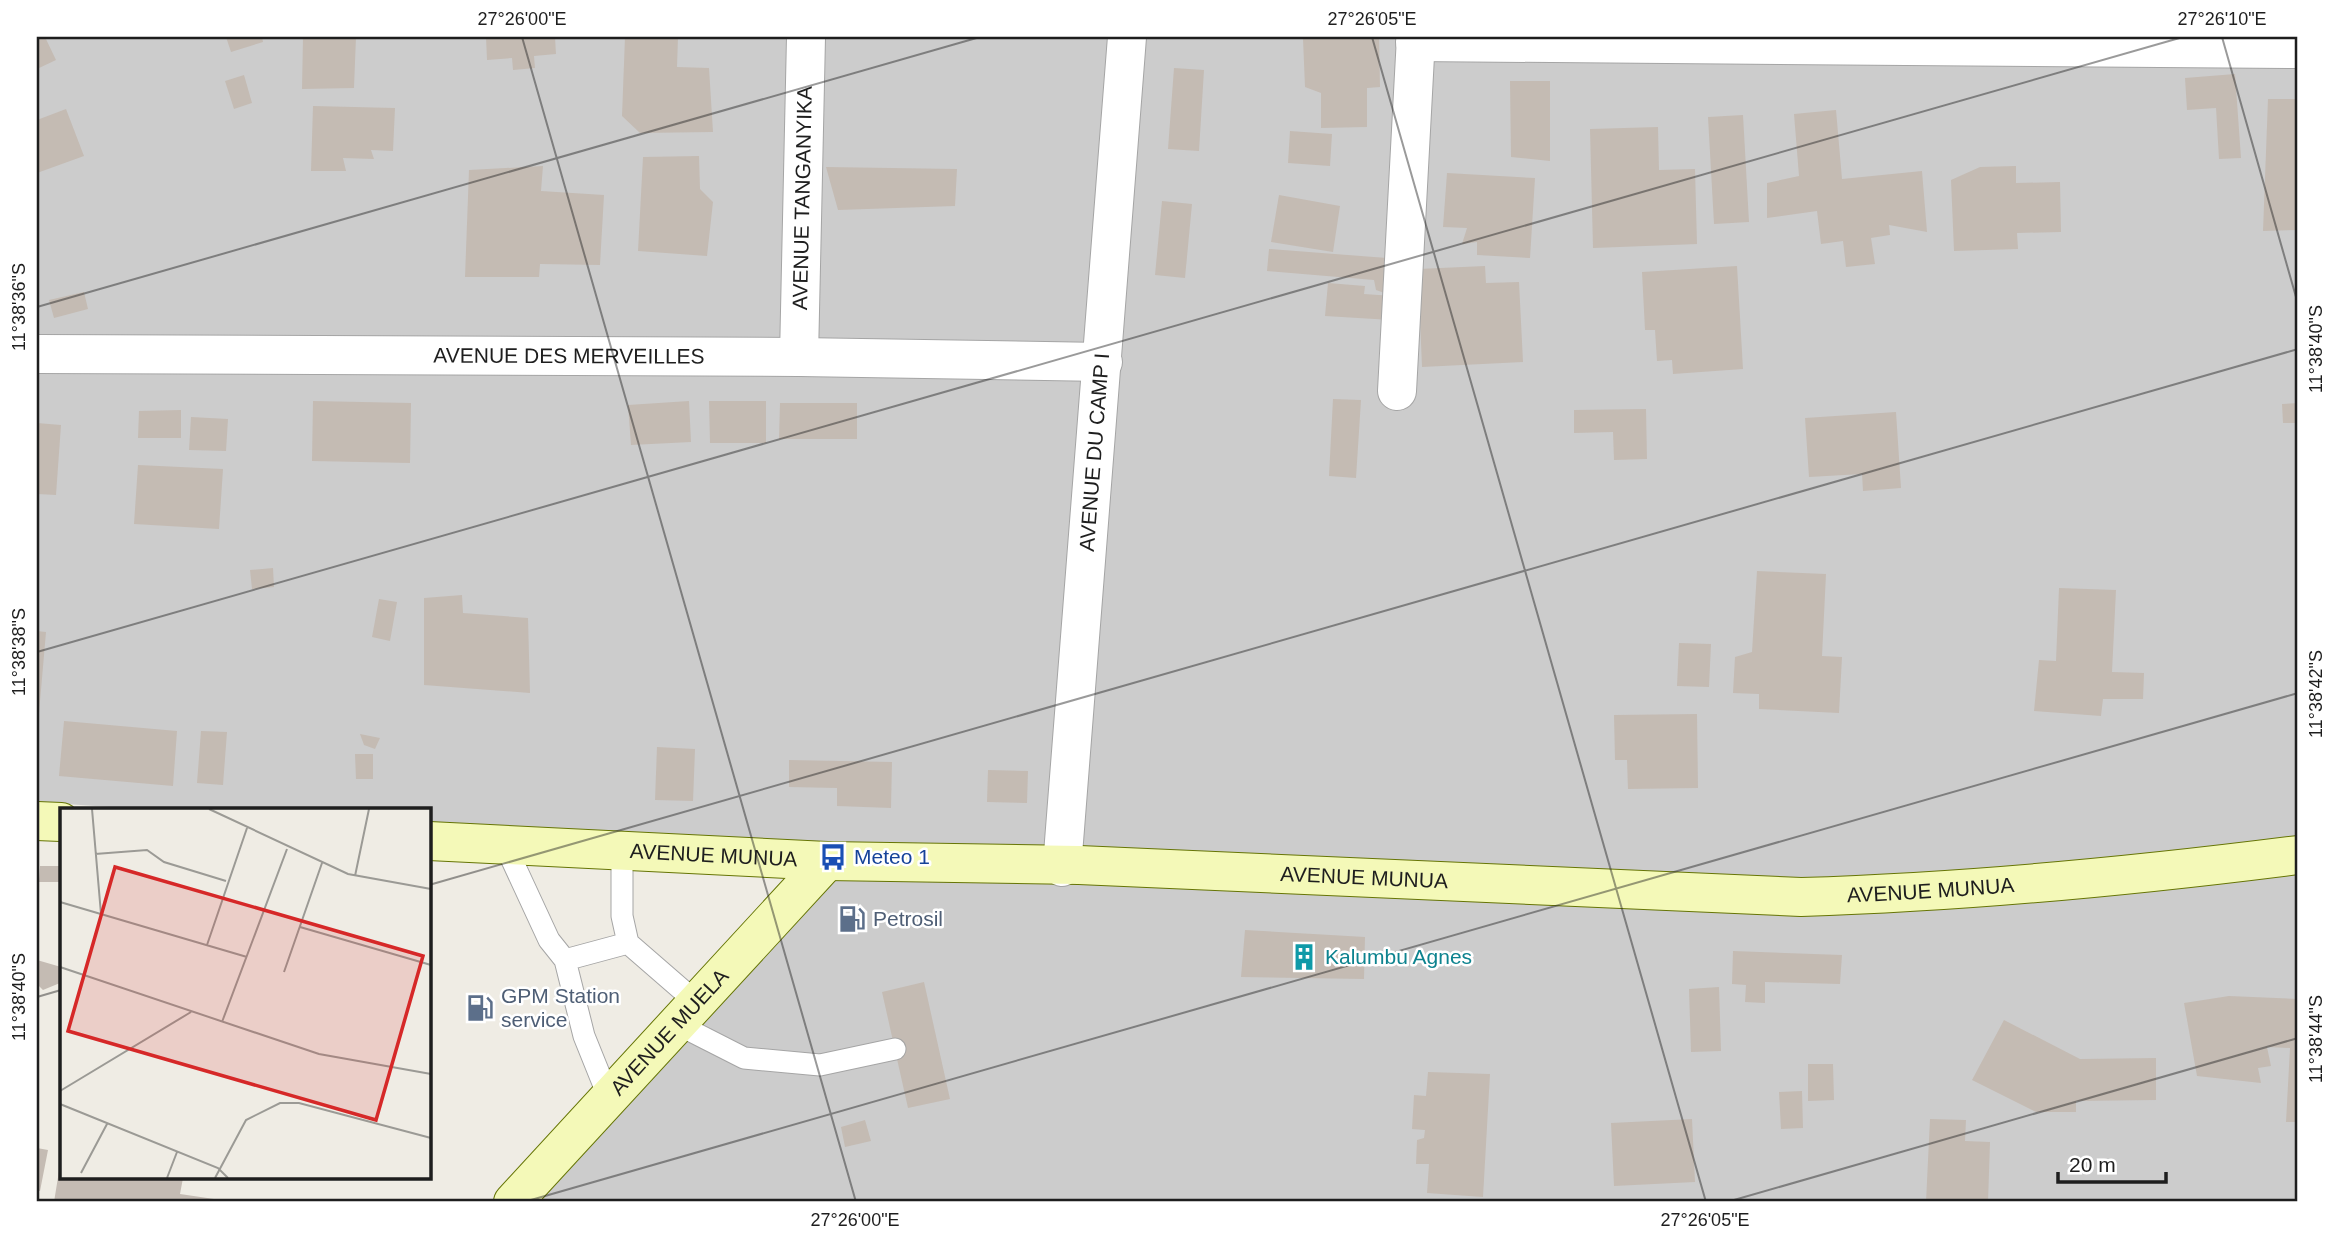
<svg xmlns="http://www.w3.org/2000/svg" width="2335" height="1239" viewBox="0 0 2335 1239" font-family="Arial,sans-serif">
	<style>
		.religious { fill: #ccc }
		.building { fill: #c4bbb3 }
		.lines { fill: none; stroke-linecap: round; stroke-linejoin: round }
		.lane-casing { stroke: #a5a5a5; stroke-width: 23 }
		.street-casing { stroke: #a5a5a5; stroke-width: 40 }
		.secondary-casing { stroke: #667505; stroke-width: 40 }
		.lane { stroke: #fff; stroke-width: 21 }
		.street { stroke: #fff; stroke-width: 38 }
		.secondary { stroke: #f4f9b8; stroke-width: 38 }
		.ticks { fill: none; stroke: #1e1e1e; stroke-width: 2; stroke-opacity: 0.45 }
		.labels { text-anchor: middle; stroke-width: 5; stroke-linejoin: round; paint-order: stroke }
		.street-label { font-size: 21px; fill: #1e1e1e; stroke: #fff }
		.transit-label { font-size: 21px; fill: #164399; stroke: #fff; text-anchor: start }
		.service-label { font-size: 21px; fill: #4e5e75; stroke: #fff; text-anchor: start }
		.culture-label { font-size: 21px; fill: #0d838f; stroke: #fff; text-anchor: start }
		.inset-road { fill: none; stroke: #9b9a95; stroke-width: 2 }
		.view { fill: #d62828; fill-opacity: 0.15; stroke: #d62828; stroke-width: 3.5 }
		.inset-edge { fill: none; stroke: #1e1e1e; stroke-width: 3.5 }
		.neatline { fill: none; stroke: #1e1e1e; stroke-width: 2.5 }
		.ticks-label { font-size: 18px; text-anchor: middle; fill: #1e1e1e }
	</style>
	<rect width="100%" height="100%" fill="#efece4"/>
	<path class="religious" d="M37,37H2298V1202H508L833,857L429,829V810H153L37,802Z"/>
	<path class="building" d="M37,37H45L56,60L37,69Z
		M226,37H262L263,42L231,52Z
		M303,37H356L354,88L302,89Z
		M486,37H555L556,54L534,56L535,68L513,70L512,58L487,60Z
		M625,37H678L677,67L709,68L713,132L640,133L622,116Z
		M1379,37L1380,87L1367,88V127L1321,128V93L1305,87L1303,39Z
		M1174,68L1204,70L1199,151L1168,149Z
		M2235,74L2241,158L2219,159L2216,108L2187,110L2185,78Z
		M244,75L252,103L234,109L225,81Z
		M1510,81H1550V161L1511,157Z
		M2268,99H2298V230L2263,231Z
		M313,106L395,108L393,151L371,150L374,159L343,158L346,171H311Z
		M66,109L84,156L37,173V120Z
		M1836,110L1842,179L1922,171L1927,232L1889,225L1890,235L1871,238L1875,264L1846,267L1843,241L1821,244L1817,211L1767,218V183L1799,176L1794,114Z
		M1743,115L1749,222L1714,224L1708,117Z
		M1658,127L1659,170L1695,169L1697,244L1593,248L1590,129Z
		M1290,131L1332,134L1330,166L1288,163Z
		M699,156L700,189L713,202L707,256L638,251L643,157Z
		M543,166L541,191L604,195L600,265L540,264L539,277H465L469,170Z
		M2016,166V183L2060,182L2061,232L2017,233L2018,249L1954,251L1951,180L1980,167Z
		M826,167L957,169L955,206L838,210Z
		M1447,173L1535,178L1530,258L1477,255V242L1462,244L1467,228L1443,227Z
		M1279,195L1340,206L1333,252L1271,242Z
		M1162,201L1192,204L1185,278L1155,275Z
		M1269,249L1387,258L1393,296L1391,320L1325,316L1328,283L1365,286L1364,294L1393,296L1376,290L1374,280L1267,271Z
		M1485,266L1486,283L1519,282L1523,362L1422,367L1418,269Z
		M1737,266L1743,369L1673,374L1672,360L1657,361L1655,330H1645L1642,272Z
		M84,292L88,309L54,318L49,300Z
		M1333,399L1361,400L1356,478L1329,476Z
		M313,401L411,403L410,463L312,461Z
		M689,401L691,442L631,445L628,405Z
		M709,401H766V443H710Z
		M780,403H857V439H779Z
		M2298,403V423H2283L2282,404Z
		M1646,409L1647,459L1614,460L1613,432L1574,433V410Z
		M181,410V438H138L139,411Z
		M1896,412L1901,488L1863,491L1862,474L1809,477L1805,418Z
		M191,417L228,419L226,451L189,450Z
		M37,423L61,425L56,495L37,494Z
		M138,465L223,469L219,529L134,524Z
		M273,568L274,587L252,589L250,570Z
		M1757,571L1826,574L1822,656L1842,657L1839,713L1759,709V694L1733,693L1735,657L1752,652Z
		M2059,588L2116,590L2112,672L2144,673L2143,699H2103L2101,716L2034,711L2039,660L2056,661Z
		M462,595L463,613L528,618L530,693L424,685V598Z
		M379,599L397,602L390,641L372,637Z
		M37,631L46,632L39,713H37Z
		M1679,643L1711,644L1709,687L1677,686Z
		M1697,714L1698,788L1628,789L1627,760H1615L1614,715Z
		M64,721L177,731L173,786L59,776Z
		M201,731L227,732L223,785L197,783Z
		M360,734L380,738L375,749L364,745Z
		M657,747L695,749L693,801L655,800Z
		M355,754H373V779H356Z
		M789,760L892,762L891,808L837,806V788L789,787Z
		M988,770L1028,771L1027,803L987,802Z
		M40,866H61V882H39Z
		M1245,930L1365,937L1364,979L1241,977Z
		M1733,951L1842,955L1840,984L1765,982V1003L1745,1002L1746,985L1732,984Z
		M37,960L61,967L60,983L43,990L37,984Z
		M924,982L950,1099L908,1108L882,992Z
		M1719,987L1721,1051L1691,1052L1689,989Z
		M2229,996L2298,999V1122H2286L2290,1048L2267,1047L2271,1066L2258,1068L2261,1083L2197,1076L2184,1003Z
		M2004,1020L2080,1059L2156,1058V1100L2076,1101V1112H2036L1972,1080Z
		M1808,1064H1833L1834,1100L1808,1101Z
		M1428,1072L1490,1074L1483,1197L1427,1193L1429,1164H1416L1417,1140L1424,1138L1425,1130L1412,1129L1414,1095L1426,1096Z
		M1802,1091L1803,1128L1781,1129L1779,1092Z
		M1692,1119L1695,1182L1614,1186L1611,1123Z
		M1930,1119L1966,1120L1965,1141L1990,1142L1988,1202H1926Z
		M865,1120L871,1141L845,1147L841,1127Z
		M37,1148L48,1150L40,1191H37Z
		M60,1165L61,1178H183L180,1194L214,1199L213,1202H54Z"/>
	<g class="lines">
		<defs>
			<path id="lane" d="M505,845L549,940L565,960L628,943L622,916V851
				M628,943L696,1002
				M565,960L584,1036L609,1098
				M677,1024L744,1058L820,1065L895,1049"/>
			<g id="street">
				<path d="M1415,42L2298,49"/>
				<path id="s1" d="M37,354L799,357L1103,362"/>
				<path id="s2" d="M799,357L806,37"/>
				<path d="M1397,391L1416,37"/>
				<path id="s3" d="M1062,867L1127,37"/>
			</g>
			<g id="secondary">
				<path d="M37,821L61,822"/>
				<path id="s4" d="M429,841L827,861L1079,865L1801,897C1968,892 2133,876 2298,855"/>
				<path id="s5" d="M513,1202L827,861"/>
			</g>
		</defs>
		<use href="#lane" class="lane-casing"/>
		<use href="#street" class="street-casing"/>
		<use href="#secondary" class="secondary-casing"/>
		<use href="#lane" class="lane"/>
		<use href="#street" class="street"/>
		<use href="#secondary" class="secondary"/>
	</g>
	<path class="ticks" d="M522,37L856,1202M1372,37L1706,1202M2222,37L2298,304M37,307L980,37M37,652L2183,37M429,885L2298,349M37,997L61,990M524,1202L2298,693M1727,1202L2298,1038"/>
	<defs>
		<symbol id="bus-bare" viewBox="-9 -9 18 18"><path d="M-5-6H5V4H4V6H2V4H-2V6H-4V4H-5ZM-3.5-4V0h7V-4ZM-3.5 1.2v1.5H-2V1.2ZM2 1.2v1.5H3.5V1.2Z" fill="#1a4fb4" stroke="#fff" stroke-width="2.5" paint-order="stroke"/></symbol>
		<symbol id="fuel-bare" viewBox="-9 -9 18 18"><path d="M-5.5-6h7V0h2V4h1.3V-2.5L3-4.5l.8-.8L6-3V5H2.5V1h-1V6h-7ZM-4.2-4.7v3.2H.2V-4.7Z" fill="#5c6f8a" stroke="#fff" stroke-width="2.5" paint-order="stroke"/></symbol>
		<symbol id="building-bare" viewBox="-9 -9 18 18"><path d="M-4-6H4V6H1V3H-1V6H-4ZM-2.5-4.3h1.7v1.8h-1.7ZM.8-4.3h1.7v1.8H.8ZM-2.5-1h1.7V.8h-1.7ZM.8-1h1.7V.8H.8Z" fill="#0f9aa8" stroke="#fff" stroke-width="2.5" paint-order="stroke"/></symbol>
	</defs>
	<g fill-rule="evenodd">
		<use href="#bus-bare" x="814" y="838" width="38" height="38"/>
		<use href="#fuel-bare" x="833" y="900" width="38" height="38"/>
		<use href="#building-bare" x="1285" y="938" width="38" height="38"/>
		<use href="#fuel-bare" x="461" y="989" width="38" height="38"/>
	</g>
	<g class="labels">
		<g class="street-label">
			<text dy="7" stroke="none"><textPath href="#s2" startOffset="159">AVENUE TANGANYIKA</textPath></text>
			<text dy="7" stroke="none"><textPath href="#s1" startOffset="532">AVENUE DES MERVEILLES</textPath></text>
			<text dy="7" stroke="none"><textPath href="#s3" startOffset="416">AVENUE DU CAMP I</textPath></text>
			<text dy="7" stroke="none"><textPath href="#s4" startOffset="285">AVENUE MUNUA</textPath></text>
			<text dy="7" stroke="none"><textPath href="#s4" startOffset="936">AVENUE MUNUA</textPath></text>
			<text dy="7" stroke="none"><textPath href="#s4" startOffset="1503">AVENUE MUNUA</textPath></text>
			<text dy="7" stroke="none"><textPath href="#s5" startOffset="231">AVENUE MUELA</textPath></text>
		</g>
		<g class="transit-label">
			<text x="854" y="864">Meteo 1</text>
		</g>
		<g class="service-label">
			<text x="873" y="926">Petrosil</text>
			<text x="501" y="1003">GPM Station<tspan x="501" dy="24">service</tspan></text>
		</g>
		<g class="culture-label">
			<text x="1325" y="964">Kalumbu Agnes</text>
		</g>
	</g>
	<g transform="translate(60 808)">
		<rect width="371" height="371" fill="#efece4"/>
		<path class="inset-road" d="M32,1L41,106M149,1L288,66L371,81M35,46L87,42L104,54L166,73M295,68L309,1M0,94L187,149M240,119L371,157M147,137L187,20M0,159L259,246L371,266M224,164L262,55M162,214L227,41M0,283L131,204M0,296L158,360L168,370M21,365L47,316M107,370L117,344M155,370L186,312L220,295H239L371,330"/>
		<path class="view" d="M55,59L363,148L316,312L8,223Z"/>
		<rect width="371" height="371" class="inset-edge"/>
	</g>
	<rect width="2335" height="1239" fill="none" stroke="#ffffff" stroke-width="77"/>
	<path d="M2058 1172v10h108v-10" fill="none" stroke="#1e1e1e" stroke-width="3.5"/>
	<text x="2069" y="1172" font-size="21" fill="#1e1e1e" stroke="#ffffff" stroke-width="5" paint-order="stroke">20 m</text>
	<rect x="38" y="38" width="2258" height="1162" class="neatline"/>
	<g class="ticks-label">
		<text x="522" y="25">27°26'00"E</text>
		<text x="1372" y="25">27°26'05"E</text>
		<text x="2222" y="25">27°26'10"E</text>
		<text transform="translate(19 307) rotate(-90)" y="6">11°38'36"S</text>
		<text transform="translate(2316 349) rotate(-90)" y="6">11°38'40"S</text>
		<text transform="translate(19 652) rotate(-90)" y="6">11°38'38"S</text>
		<text transform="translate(2316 694) rotate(-90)" y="6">11°38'42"S</text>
		<text transform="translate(19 997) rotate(-90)" y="6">11°38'40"S</text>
		<text transform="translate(2316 1039) rotate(-90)" y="6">11°38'44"S</text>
		<text x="855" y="1226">27°26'00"E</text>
		<text x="1705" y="1226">27°26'05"E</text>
	</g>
</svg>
